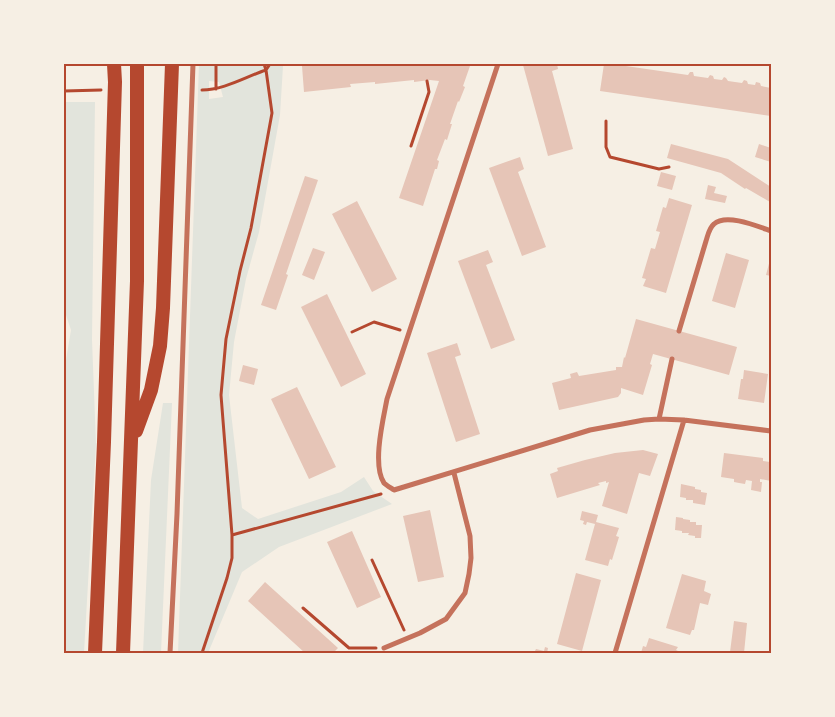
<svg xmlns="http://www.w3.org/2000/svg" width="835" height="717" viewBox="0 0 835 717" font-family="Arial,sans-serif">
	<style>
		.green { fill: #e2e4dc; fill-rule: evenodd }
		.building { fill: #e6c5b7 }
		.lines { fill: none; stroke-linecap: round; stroke-linejoin: round }
		.path { stroke: #b5482f; stroke-width: 3 }
		.minor { stroke: #c5725c; stroke-width: 5 }
		.trunk { stroke: #b5482f; stroke-width: 14 }
		.neatline { fill: none; stroke: #b5482f; stroke-width: 2 }
	</style>
	<rect width="100%" height="100%" fill="#f6efe4"/>
	<path class="green" d="M199,64H282L283,66L280,115L259,232L246,279L234,342L229,395L242,508L258,519L341,492L364,477L373,491L392,504L279,547L242,572L208,653H178ZM209,81L219,82L223,97L209,99Z
		M64,102H95L92,340L96,444L84,653H64V372L71,330L64,309Z
		M163,403H172L161,653H143L151,480Z"/>
	<path class="building" d="M326,64H463L470,66L463,86L465,87L459,102L458,101L450,124H452L447,140L445,139L437,160L439,161L437,169H435L423,206L399,198L439,81L430,80L414,82V80L375,84V82L350,84L351,87L304,92L302,66Z
		M527,64H557L558,69L552,71L573,149L548,156L523,65Z
		M604,64H612L688,75L690,72H693L694,76L708,78L710,75L713,76L714,79L722,80L724,77L726,78L728,81L742,83L744,80L747,81L748,84L755,85L756,82L760,83L761,86L771,88V116L600,91Z
		M671,144L728,159L771,187V201L770,202L746,188L745,189L721,173L667,158Z
		M759,144L771,148V162L755,157Z
		M520,157L524,169L518,172L546,247L522,256L489,168Z
		M661,172L676,176L672,190L657,186Z
		M305,176L318,180L286,274L288,275L276,310L261,305Z
		M708,185L716,187L714,193L727,196L725,203L705,199Z
		M669,198L692,205L666,293L643,286L646,279L642,278L651,248L655,249L660,232L656,231L663,207L666,208Z
		M357,201L397,279L372,292L332,214Z
		M313,248L325,252L314,280L302,275Z
		M488,250L493,262L486,265L515,340L491,349L458,261Z
		M726,253L749,260L735,308L712,301Z
		M771,256V276L766,275Z
		M327,294L366,374L341,387L301,307Z
		M636,319L737,347L729,375L653,354L650,364L652,365L643,395L621,388V393L618,397L559,410L552,383L571,378L570,374L577,372L579,376L616,370V367H622L624,357L625,358Z
		M457,343L461,355L455,357L480,434L456,442L427,353Z
		M243,365L258,369L254,385L239,381Z
		M744,370L768,374L764,403L738,399L741,379H743Z
		M297,387L336,467L309,479L271,399Z
		M643,450L658,454L650,476L639,473L627,514L602,506L609,482L606,483V481L598,483L600,485L557,498L550,474L558,471L557,468L585,460L615,453Z
		M724,453L763,458V461L770,462L769,468L771,469V481L760,479V482H762L761,492L751,490L752,481L746,480L745,484L739,483L734,482V479L721,477Z
		M681,484L695,487V489L701,490V492L707,493L705,505L693,503V500H686V498L680,497Z
		M430,510L444,577L418,582L403,516Z
		M582,511L598,515L596,522L619,528L616,536L619,537L612,560L610,559L608,566L585,560L595,524L587,522L586,525L583,524L584,521L580,520Z
		M676,517L683,518V519L690,520V522H696V525H702L701,538H695V536L688,535L689,533H682V531L675,530Z
		M352,531L381,597L357,608L327,542Z
		M576,573L601,580L582,651L557,644Z
		M682,574L706,581L704,591L711,594L708,605L700,603L694,630H692L690,635L666,628Z
		M265,582L338,648L333,653H305L248,601Z
		M734,621L747,623L744,653L730,652Z
		M649,638L678,647L676,650L680,652V653H641L643,646L646,647Z
		M545,647L548,648L547,653H534L536,649L544,651Z"/>
	<g class="lines">
		<path class="path" d="M216,89V64
			M202,90C224,90 245,77 266,70L270,64
			M64,91L101,90
			M606,121V147L610,157L659,169L669,167
			M411,146L429,92L427,81
			M352,332L374,322L400,330
			M232,535L381,494
			M372,560L404,630
			M303,608L349,648H376
			M202,653L227,578L232,558V535L221,395L226,339L240,271L251,228L272,113L266,70L264,64"/>
		<path class="minor" d="M498,64L387,399C383,420 372,465 384,483C386,485 391,488 394,490L590,430L644,420L659,419L684,420L771,431
			M679,331L706,241C708,235 709,228 714,224C726,213 757,226 771,231
			M659,419L672,359
			M384,648L420,633L446,619L465,593L469,574L471,558L470,536L454,473
			M170,653L177,514L193,64
			M615,653L684,420"/>
		<path class="trunk" d="M136,431L151,390L160,346L163,308L172,64
			M95,653L104,442L115,82L114,64
			M123,653L137,281V64"/>
	</g>
	<rect width="835" height="717" fill="none" stroke="#f6efe4" stroke-width="130"/>
	<rect x="65" y="65" width="705" height="587" class="neatline"/>
</svg>
